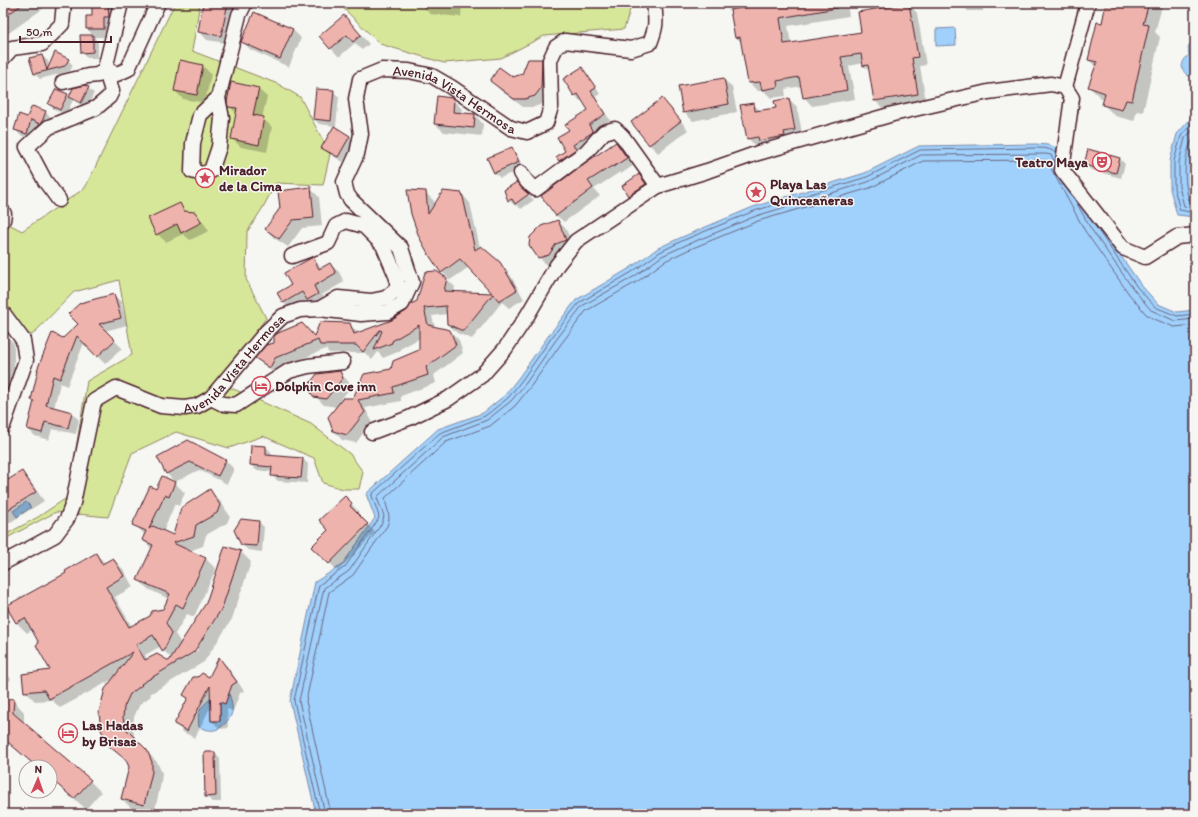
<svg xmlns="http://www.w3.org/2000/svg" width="1198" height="817" viewBox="0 0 1198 817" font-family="Itim,sans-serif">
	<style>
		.green { fill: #d7e79a; stroke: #908362 }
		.water { fill: #9fd1fc; stroke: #7d8aa8 }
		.shadow { fill: #0003; fill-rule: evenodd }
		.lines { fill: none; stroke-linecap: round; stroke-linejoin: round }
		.shore { stroke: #6c667f; stroke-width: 1 }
		.building { fill: #eeb3ad; stroke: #4a1f2b }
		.minor-casing { stroke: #4a1f2b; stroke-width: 17 }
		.minor { stroke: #f6f6f2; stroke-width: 14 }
		.labels { text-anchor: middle; stroke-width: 3; stroke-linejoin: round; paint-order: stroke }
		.street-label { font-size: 14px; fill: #4a1f2b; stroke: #f6f6f2 }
		.poi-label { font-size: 14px; font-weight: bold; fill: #4a1f2b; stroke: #f6f6f2; text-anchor: start }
	</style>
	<rect width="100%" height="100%" fill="#f6f6f2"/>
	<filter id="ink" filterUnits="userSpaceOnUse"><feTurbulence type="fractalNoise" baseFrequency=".025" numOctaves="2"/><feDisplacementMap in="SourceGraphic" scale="8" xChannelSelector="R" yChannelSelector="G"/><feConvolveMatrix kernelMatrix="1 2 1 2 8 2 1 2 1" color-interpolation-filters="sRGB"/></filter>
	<g filter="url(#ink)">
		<path class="green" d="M175,3H200L192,51L278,84L300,97L330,154L323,185L276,183L262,209L247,232L246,279L266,318L218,382L311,424L350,454L363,472L359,489H343L323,483L314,458L263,436L229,448L176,432L132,453L108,517L56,512L3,540V536L38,517L68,497L87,381L132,355L119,280L74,292L32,335L3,327V221L22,231L85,188Z
			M338,3H632L624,29L544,36L501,58L444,63L380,44Z"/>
		<path class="water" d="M955,28L956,45L936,46V29Z
			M1195,42V71L1189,76C1179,71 1181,61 1189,55L1188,47L1191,43Z
			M1195,114V217L1177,215L1170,189V161L1177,134Z
			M1036,144L1048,145L1057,148L1098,223L1141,285L1158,304L1177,312L1195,310V814H316L290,701L315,582L342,565L375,518L366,494L438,429L483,413L505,395L519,377L549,335L576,300L630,268L658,248L682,237L753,207L865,173L919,146Z
			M26,502L31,507L17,517L13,511Z
			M229,693C231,700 233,706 232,712C231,719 222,728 215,730C209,731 204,729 199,727C197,712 199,709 210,699L211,721H220V702Z"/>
		<path class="shadow" d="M3,3H51L3,37Z
			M93,3H116L112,37H94L98,42V58H87L82,52L81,36H94L87,29L93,17Z
			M137,3H155V6L143,9Z
			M204,3H230L236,9L230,44L207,40L199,31Z
			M422,3H462L461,17L430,14L422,5Z
			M776,3H847L849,16L788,26L791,44L862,32L909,4L917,13L926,65L920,66L926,102L884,109L875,101L871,72L864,66V63L849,66L855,99L812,106L804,97L802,86L785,89L786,96L771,98L764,91H758L749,83L743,44L736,37Z
			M960,3H983V11H968Z
			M1107,3H1163L1155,32L1160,37L1143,112L1137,111L1134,121L1115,116L1104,105L1105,100L1101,98L1089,87L1096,67L1089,60L1103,24Z
			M344,16L369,44L362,50L355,43L339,57L320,36Z
			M293,30L301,38L289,67L251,50L242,41Z
			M42,56L48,61L49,67L68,60L73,65L70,71L40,79L35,74Z
			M541,60L550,69L549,96L543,104L534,107H523L500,90L492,81L513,78L522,75Z
			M203,66L211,74L205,103L183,99L175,91Z
			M582,68L587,74L600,94L595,97L610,120L593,131L598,138L565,166L557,157L566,151L570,130L590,110L583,99L580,101L575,95Z
			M723,79L732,87L737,112L693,121L684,112Z
			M88,88L94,93L87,108L76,102L73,100L66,115L55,110L49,104L67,95L70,98L74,89Z
			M258,89L267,97L262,118L272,127L267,152L241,147L232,139L237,114L229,106Z
			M333,91L339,97L336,126L319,124L314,119Z
			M662,99L671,108L688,130L658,153L650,145L632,123Z
			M789,99L797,107L803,138L756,147L748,138L753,104L761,111L777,109Z
			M453,100L462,109L461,114L475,115L483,124L482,136L444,132L435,124Z
			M45,112L51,117L47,128L46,129L37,125L32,139L20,135L15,129L28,118Z
			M350,136L355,142L343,162L328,153L322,148Z
			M616,144L623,151L634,165L621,174L620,172L594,189L600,196L564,222L556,215Z
			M511,148L517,154L523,168L500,178L495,173L488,159Z
			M1120,159L1125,164L1121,178L1091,170L1085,165Z
			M639,176L651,190L635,200L629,195Z
			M310,188L319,197L322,226L302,228L288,247L274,238L266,229L281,209Z
			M425,192L434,201V206L462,194L470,203L480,248L499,263L508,271L524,299L509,308L502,302L472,339L457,333L448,324L447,314L432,316L435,328L450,331L459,340L463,353L434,375L436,383L401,396V401L365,408L372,421L356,443L342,440L334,431L337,407L324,405L315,396L339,372L348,381L351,387L341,399H354L392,369L420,350V338L400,349V351L383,358L378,352L372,360L365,353H329L326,349L283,366L278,376L265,366L257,358L349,324L358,333L393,320L407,312L418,301L436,272L449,281L455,287L454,292L494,294L469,267L449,281L450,280L442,272L429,255Z
			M524,192L534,200L521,209L517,205L515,206L509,200Z
			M180,204L188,213H194L203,222L209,231L190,240L183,234L166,242L157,234Z
			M558,221L566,229L574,248L557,263L547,266L539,257Z
			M313,259L322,268L330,264L339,272L344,282L322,295L326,303L316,308L309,301L292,311L284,303L279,293L292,285Z
			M114,295L121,302L127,325L105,331L122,348L105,364L84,343L67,386L60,383L54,408L72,413L79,420L76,434L52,429L49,440L35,436L28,429L35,402L32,400L64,339Z
			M3,336H7L14,344V369L3,405Z
			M188,441L226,461L234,469L227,484L199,470L175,482L167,474L158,458Z
			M252,446L266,447L272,453L271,456L302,458L308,464L307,483L278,481L272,476L273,472L256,470L251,465Z
			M22,472L30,481L44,501L6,525L3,522V485Z
			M163,478L175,483L185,493L179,506L175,504L163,532L174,537L210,491L220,501L230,516L227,523L206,535L203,546L189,551L206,559L216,569L194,617L187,614L175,634L181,643L241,552L251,562L232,619L204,662L150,694L151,696L140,704L134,717L133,729L135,740L157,762L162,773L161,783L154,814H151L132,809L122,799L130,767L128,762L111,747L115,678L60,708L52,700L35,701L25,691L52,671L41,644L32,630L27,633L17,623L8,606L68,573L96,554L105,563L113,559L123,569L133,587L115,597L132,627L164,610L169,599L148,589L138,579L152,549L143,540L145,535L134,524L157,490ZM166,620H169L164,628ZM161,646L164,651L171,658L169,662L148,660L145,655ZM197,648L198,650L190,655V653Z
			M345,497L359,512L357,514L375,532L338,571L313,547L330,530Z
			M259,522L264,527L262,552L248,550L242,545Z
			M219,659L227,666L244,691L240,693L233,711L227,709L228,728L220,729L212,721L211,706L195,738L183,732L176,724L188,699L185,695L210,678Z
			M3,671L11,679L3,687Z
			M3,699L13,700L24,712V724L90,781L101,792L86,809L50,778V767H37L3,738Z
			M215,753L220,759L221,802H212L206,796Z"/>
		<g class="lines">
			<path class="shore" d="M1195,120L1181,136L1174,161V188L1180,210L1195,213
				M1195,128L1185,138L1179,162V187L1184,206L1195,208
				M1195,137C1182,151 1184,183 1189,200L1195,202
				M1075,200L1091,229L1134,290L1151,310L1175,321L1195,319
				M1093,223L1137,287L1155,307L1177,316L1195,314
				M320,814L294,701L319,585L345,567L378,520L379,516L372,496V494L440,433L485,416L508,398L522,380L552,337L579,303L632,272L660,252L684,240L754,211L867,177L920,150L1036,148C1043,148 1052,148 1056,154
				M325,814L299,701L324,588L349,571L382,523L384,516L377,498L378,496L443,437L487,420L511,401L526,383L556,340L582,306L635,276L662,256L686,245L756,216L868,182L921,155L1046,154L1051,155L1055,162
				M331,814L306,701L329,592L353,575L387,526C392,516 386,508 385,498L446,442L490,426L515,406L531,386L561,344L586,311L638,281L665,261L688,250L758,221L870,188L923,161L1045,160L1047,161L1085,231L1129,294L1146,314L1152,318L1174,327L1195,325"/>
		</g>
		<path class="building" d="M3,3H24L3,18Z
			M92,3H108L109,17H104V29H86V16H92Z
			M203,3H228L221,36L198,32Z
			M770,3H836L837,8L780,18L784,44L861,32L858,12L909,3L918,57L912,58L918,94L874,101L868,65L863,66L861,54L841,57L847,90L803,98L799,77L777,81L778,87L762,90L760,82L748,83L740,37L735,38L730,10Z
			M1106,3H1149L1143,24L1149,25L1132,101L1126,100L1122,110L1102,105L1105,93L1088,87L1097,62L1088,60L1097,22L1102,23Z
			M254,12L293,29L280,59L241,42Z
			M344,15L361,35L353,42L347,35L330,49L319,36Z
			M80,35H93V52L81,53Z
			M55,52L69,59L65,66L34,74L29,58L42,55L47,70Z
			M528,59H542L541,88L535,96L525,99H514L490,81L499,67L513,77L522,74Z
			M180,60L203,65L197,95L174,91Z
			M582,67L596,88L591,91L605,114L589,125L593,132L573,145L576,149L559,161L556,157L565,151L557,137L569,130L565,125L588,110L578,94L574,96L563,79Z
			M724,78L729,104L683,113L678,86Z
			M231,82L259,88L253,115L264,117L259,145L231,139L237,108L228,107L227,102Z
			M85,85L89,87L81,103L69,97L73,88Z
			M56,89L68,94L60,110L48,104Z
			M316,89L334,90L331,121L313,119Z
			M437,96L452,98L454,99L453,112L475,114L474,128L434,124Z
			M662,98L681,121L649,145L631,122Z
			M789,98L795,130L784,132L785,136L759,141L758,137L747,139L740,105L754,103L755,111L776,108L774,101Z
			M32,106L46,111L42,122L40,124L31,120L27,134L14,130L19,114L27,117Z
			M334,126L350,136L338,157L321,148Z
			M616,142L627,158L613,167L612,166L588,181L593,188L556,216L541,196L585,163Z
			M512,147L519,162L494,173L487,158Z
			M1088,149L1120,158L1116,173L1084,165Z
			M639,174L646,184L628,196L622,186Z
			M517,182L522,188L529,194L515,204L512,199L508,201L504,190Z
			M311,187L314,218L293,220L279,239L265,229L280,208L278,191Z
			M407,190L426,191L428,214L443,191L462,193L475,250L481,246L500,262L517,290L499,301L493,294L463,331L447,324L446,306L424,308L428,325L450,330L456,345L426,367L428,375L393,387L394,393L358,400L365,412L347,435L333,431L328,417L343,398H353L364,374L391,369L393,361L419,350V325L392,341V343L374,350L382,331L380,330L363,352L356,345H320L318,340L275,358L270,368L255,358L266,345L274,343V336L278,333L302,323L314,336L320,322L350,323L354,334L392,320L406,311L411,304L417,301L425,272L436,271L447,278L444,291L492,293L460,259L441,273L429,255L419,237L411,214Z
			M180,203L184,211L195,212L202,222L181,233L177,224L156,235L148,218Z
			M558,220L566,240L556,244L549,255L538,258L529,245L530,237L541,226Z
			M313,257L319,269L330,263L336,273L314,286L318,294L307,300L302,292L283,303L277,293L291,285L284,273Z
			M114,294L121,318L99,324L115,340L97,357L77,336L60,379L53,376L46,405L72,412L68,428L45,422L42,433L27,429L34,401L31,400L38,370H37L52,333L63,338L78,324L68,314L80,303Z
			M340,371L343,378L326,399L314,397L307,387L317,374Z
			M188,440L226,460L218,476L190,462L166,474L157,457Z
			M251,445L266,446V455L303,458L301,478L271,476L272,467L250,465Z
			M22,471L36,492L3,513V483Z
			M162,476L175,482L169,497L165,495L149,529L153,526L173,535L181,508L210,489L220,505L217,513L196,525L194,536L173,543L206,558L183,608L176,604L166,623L172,633L163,652L153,635L136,645L145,660L157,654L169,661L206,603L225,546L241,551L222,608L194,652L141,684L142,685L130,694L124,707L123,718L126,729L147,750L152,762V772L144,805L121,799L129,767L126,760L110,747L101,730L99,712L105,689L133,652L49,699L44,690L24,692L22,674L50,670L36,645L39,643L25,618L16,623L6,606L66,573L65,571L96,553L102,564L113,558L124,576L106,587L129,627L150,616L152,611L163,609L170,594L137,580L153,545L142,540L146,531L132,525L150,486L156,489Z
			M345,496L352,503L350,506L368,524L329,564L311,547L328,530L319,520Z
			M241,519L259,521L257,546L241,545L234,530Z
			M219,657L237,682L232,685L225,704L220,702V721H211L210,686L187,731L174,724L188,698L183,695L193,677H198L202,673L209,677Z
			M3,698L14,699L13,713L91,780L74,799L50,778V767H37L3,738Z
			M204,752H215L216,796L205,797Z"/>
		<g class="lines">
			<defs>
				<g id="minor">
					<path d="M3,58L12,48L42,44L62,24L64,3"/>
					<path d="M63,82L88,76L98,75L105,69L117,74L128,69L158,3"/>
					<path d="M1065,87L1088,3"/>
					<path d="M218,98L200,115L193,143L192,171L202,174L211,171L219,147L222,118L218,98L239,15L245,3"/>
					<path d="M521,173C525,181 529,184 536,189L586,152L604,132L615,129L623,137L658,186L707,171L758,153L893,114L988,92L1051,84L1065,87L1072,98L1062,170L1123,248L1145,257L1177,237L1195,235"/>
					<path d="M59,200L45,181L27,147L49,127L96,108L109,97L112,91L105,69L121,3"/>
					<path d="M3,212L4,214L3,220"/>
					<path d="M292,256L328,243L336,226L346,221L364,226L383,245L397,278V289L386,298L371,301L338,298L319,309"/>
					<path d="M3,313L23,340L26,360L3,426"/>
					<path d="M211,398L223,404L236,405L289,371L308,366L343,362"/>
					<path d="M372,432L409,418L448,399L482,375L505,349L527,316L557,265L576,241L658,186"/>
					<path id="s1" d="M3,563L55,535L67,519L73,503L94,401L116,388L161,406L185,408L197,406L211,398L267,331L283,316L300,310L319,309L361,314L388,312L402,304L412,282L401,248L351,200L347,194L344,182L357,154L361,134L356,99L360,79L382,70L409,71L432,76L451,87L511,128L527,132L546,123L551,107L550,60L556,47L565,41L631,49L650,43C657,25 656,22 654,3"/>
				</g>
			</defs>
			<use href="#minor" class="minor-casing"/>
			<use href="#minor" class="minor"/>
		</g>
	</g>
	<defs>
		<symbol id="theatre-ring" viewBox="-11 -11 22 22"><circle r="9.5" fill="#f6f6f2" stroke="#d1495b" stroke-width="1.5"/><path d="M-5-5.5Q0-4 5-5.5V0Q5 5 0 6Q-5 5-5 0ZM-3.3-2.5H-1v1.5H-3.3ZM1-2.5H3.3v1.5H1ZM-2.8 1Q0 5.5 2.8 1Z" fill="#d1495b"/></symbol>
		<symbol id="sight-ring" viewBox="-11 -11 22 22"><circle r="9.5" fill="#f6f6f2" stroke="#d1495b" stroke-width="1.5"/><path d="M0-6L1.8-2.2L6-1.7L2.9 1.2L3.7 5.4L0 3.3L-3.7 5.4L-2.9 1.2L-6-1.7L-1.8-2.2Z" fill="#d1495b"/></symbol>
		<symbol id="hotel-ring" viewBox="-11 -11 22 22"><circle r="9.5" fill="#f6f6f2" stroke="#d1495b" stroke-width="1.5"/><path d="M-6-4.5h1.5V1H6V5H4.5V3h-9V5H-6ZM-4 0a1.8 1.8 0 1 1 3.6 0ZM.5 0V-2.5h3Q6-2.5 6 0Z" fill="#d1495b"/></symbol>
	</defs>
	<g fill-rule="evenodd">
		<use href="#theatre-ring" x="1091" y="151" width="22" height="22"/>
		<use href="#sight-ring" x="194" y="167" width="22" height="22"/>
		<use href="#sight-ring" x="745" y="181" width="22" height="22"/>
		<use href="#hotel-ring" x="250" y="375" width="22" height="22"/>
		<use href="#hotel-ring" x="57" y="722" width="22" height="22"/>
	</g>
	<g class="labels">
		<g class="street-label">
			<text dy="5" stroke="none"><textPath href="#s1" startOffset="918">Avenida Vista Hermosa</textPath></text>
			<text dy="5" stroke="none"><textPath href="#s1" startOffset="366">Avenida Vista Hermosa</textPath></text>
		</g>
		<g class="poi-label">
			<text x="1088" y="167" text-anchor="end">Teatro Maya</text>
			<text x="219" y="175">Mirador<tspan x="219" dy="16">de la Cima</tspan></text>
			<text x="770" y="189">Playa Las<tspan x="770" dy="16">Quinceañeras</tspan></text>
			<text x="275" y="391">Dolphin Cove inn</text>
			<text x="82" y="730">Las Hadas<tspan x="82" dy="16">by Brisas</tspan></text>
		</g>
	</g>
	<rect width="1198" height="817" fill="none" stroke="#f6f6f2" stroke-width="16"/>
	<rect x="8" y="8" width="1182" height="801" fill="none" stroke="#4a1f2b" stroke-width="1.5" filter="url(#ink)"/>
	<g transform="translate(38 779) rotate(2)"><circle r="19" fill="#f6f6f2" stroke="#b1a0a2"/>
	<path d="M0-3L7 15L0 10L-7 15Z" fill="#d1495b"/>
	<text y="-6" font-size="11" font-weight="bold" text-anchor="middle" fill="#4a1f2b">N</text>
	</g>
	<path d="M20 36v6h91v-6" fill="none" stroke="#4a1f2b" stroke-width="2"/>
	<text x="26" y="36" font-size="12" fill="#4a1f2b" stroke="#f6f6f2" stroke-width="3" paint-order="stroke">50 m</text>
</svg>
